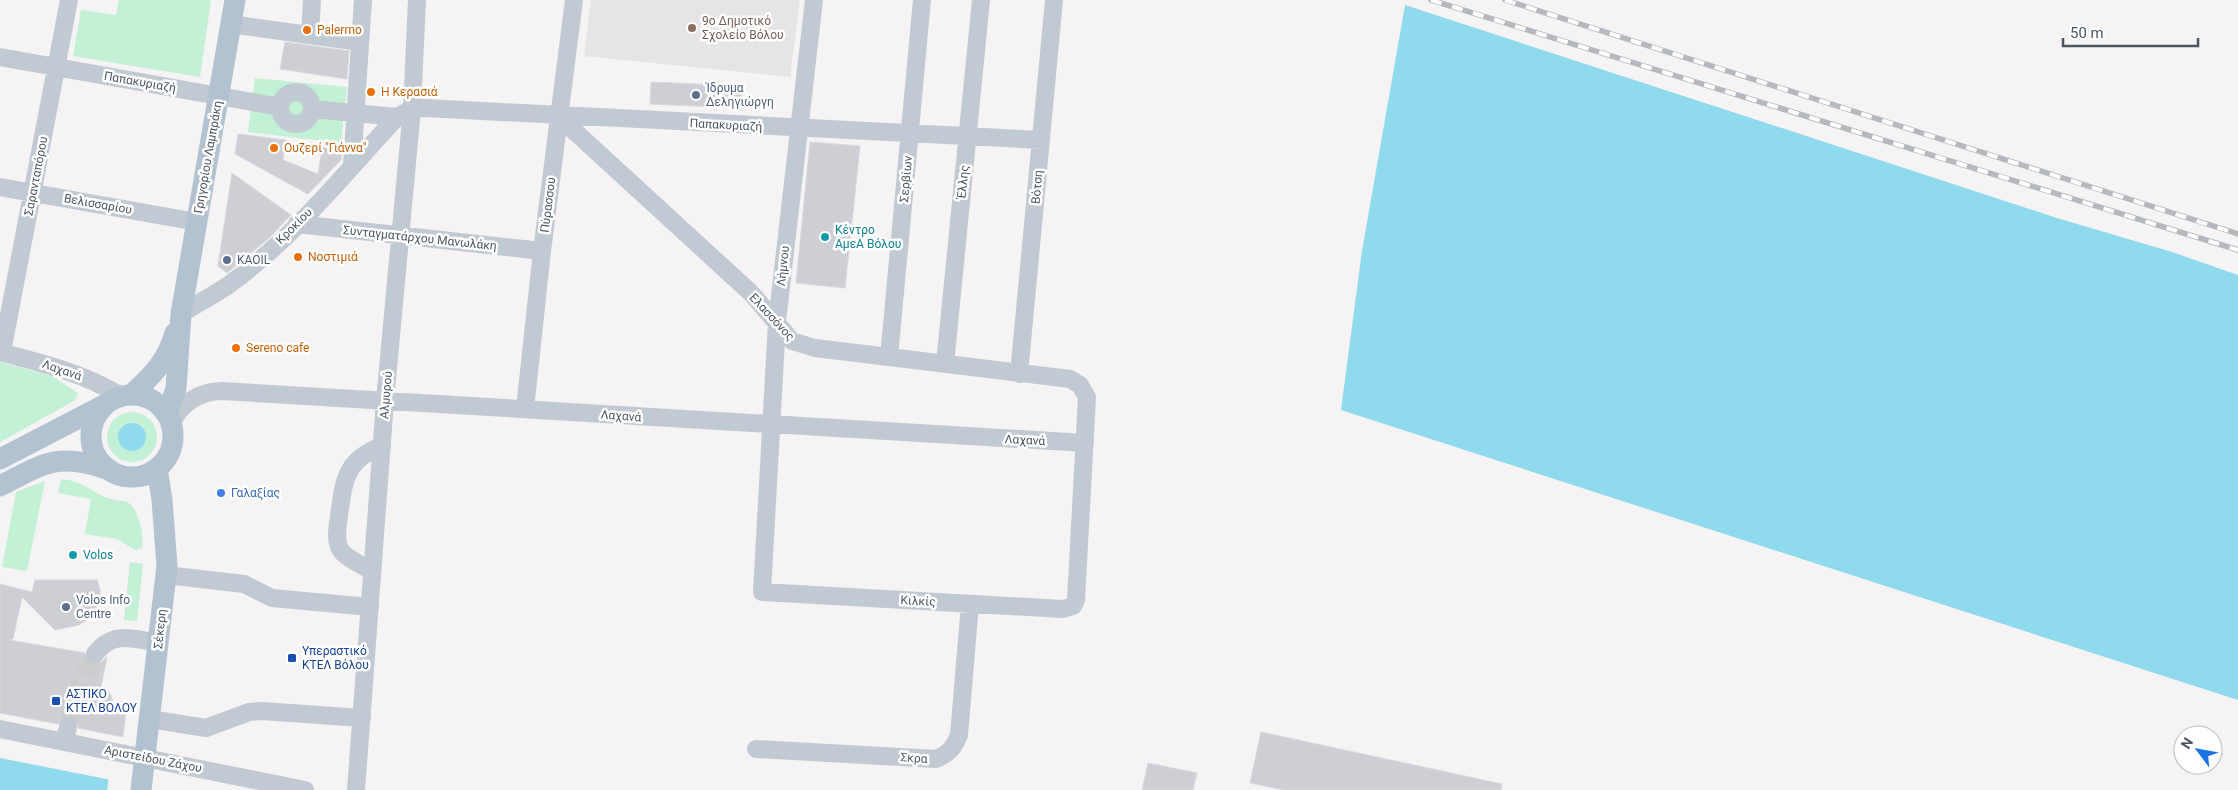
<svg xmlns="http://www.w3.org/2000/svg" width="2238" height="790" viewBox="0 0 2238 790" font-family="Roboto,sans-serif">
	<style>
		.education { fill: #e6e4e5 }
		.green { fill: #c3f1d5 }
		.water { fill: #90daee }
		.pier { fill: #f5f3f3 }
		.building { fill: #cdcfd5; stroke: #d7d9de }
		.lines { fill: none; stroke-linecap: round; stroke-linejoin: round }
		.minor-tunnel { stroke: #caccce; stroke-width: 18; stroke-dasharray: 18 9; stroke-linecap: butt }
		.minor { stroke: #c1cad2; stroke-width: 18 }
		.major { stroke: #b3c2d1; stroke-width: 21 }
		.rail-casing { stroke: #b5b8bd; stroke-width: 5.5 }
		.rail { stroke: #fff; stroke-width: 4; stroke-dasharray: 11; stroke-linecap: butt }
		.education-dot { fill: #8d6e63; stroke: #fff; stroke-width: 2 }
		.food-dot { fill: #e8710a; stroke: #fff; stroke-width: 2 }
		.service-dot { fill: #5c6f8a; stroke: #fff; stroke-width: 2 }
		.culture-dot { fill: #0f9aa8; stroke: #fff; stroke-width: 2 }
		.shop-dot { fill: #3f7fe0; stroke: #fff; stroke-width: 2 }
		.transit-dot { fill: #1a4fb4; stroke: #fff; stroke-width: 2 }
		.labels { text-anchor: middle; stroke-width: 5; stroke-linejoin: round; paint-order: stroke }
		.education-label { font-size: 12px; fill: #785e54; stroke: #fff; text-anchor: start }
		.food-label { font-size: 12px; fill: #c56008; stroke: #fff; text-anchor: start }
		.street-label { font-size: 12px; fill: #4a5661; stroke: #fff }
		.service-label { font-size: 12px; fill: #4e5e75; stroke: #fff; text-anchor: start }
		.culture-label { font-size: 12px; fill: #0d838f; stroke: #fff; text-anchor: start }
		.shop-label { font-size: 12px; fill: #366cbe; stroke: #fff; text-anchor: start }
		.transit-label { font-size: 12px; fill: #164399; stroke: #fff; text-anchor: start }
	</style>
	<rect width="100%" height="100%" fill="#f5f3f3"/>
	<path class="education" d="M591,0H800L790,77L584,56Z"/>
	<path class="green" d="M119,0H211L200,77L73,56L81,10L116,15Z
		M255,78L347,87L341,143L248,132Z
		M0,362L52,376L78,393L74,401L0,442Z
		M107 437a25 25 0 1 1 50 0a25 25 0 1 1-50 0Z
		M61,479C84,481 92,493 111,499C117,501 126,500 130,504C140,512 144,537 142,548L135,550L117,539L85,534L91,499L58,493Z
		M45,481L27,571L2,567L16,492Z
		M130,562L143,564L137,621L124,620Z"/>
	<path class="water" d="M1405,5L2057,218L2172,252L2238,275V700L1341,410L1362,251Z
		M118 437a14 14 0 1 1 28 0a14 14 0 1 1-28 0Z
		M0,758L162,790H0Z"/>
	<path class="pier" d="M109,777L162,788L164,790H107Z"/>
	<path class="building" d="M285,42L349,51L347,79L280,69Z
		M651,82L742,86L741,108L650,104Z
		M238,134L286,140L283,160L318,174L323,145L342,148L341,160L308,194L235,154Z
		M810,142L860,146L845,288L796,283Z
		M232,173L291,215L268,239L227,273L218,266Z
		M35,580H97L100,589V600L96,611L88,619L79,625L55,630L22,597L13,639L9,640L85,653L88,661L93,664H99L107,657L100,692L110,693L115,709L126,712L123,737L78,728V722L70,716H64L58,724L0,713V584L32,592Z
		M1261,732L1502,784L1501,790H1284L1250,783Z
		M1148,763L1197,773L1193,790H1142Z"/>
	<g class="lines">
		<path class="minor-tunnel" d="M68,726L80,685L95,654"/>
		<path class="minor" d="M230,24L360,42
			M310,35L312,0
			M0,57L280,107
			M280 108a16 16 0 1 1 32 0a16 16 0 1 1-32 0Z
			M312,109L397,117
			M559,117L751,293L792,341L815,348L1070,379L1080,385L1087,397L1076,600L1073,606L1063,609L762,592L777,322L814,0
			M352,165L363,0
			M0,187L197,222
			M297,224L542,251
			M181,314C197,304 214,295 230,284C293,238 344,174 397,117L412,109L425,108L1041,140
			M0,352C42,363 83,373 121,396
			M2,352L69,0
			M889,357L922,0
			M945,364L981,0
			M1019,374L1054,0
			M525,409L542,251L574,0
			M171,425C180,404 199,391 222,391L1085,443
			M372,571C363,565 343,558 339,547C335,537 338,525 339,516C344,480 345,460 382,446
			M166,575L244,584L272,598L370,607
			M95,654C113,630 133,639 159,643
			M150,719L206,728L249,712L262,711L362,718
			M0,729L305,790
			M65,742L68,726
			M756,749L936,759C948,754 954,748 959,735L970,604
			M356,790L385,401L412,109L417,0"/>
		<path class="major" d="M131,395C151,377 168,360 175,333
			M91 436a41 41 0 1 1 82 0a41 41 0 1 1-82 0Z
			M167,415L176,388L181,314L235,0
			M0,459L104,405
			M0,486C46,462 59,452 110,470
			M141,790L167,566L162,500L157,468"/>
		<defs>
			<path id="rail" d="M1431,0L2238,250
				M1505,0L2238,234"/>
		</defs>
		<use href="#rail" class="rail-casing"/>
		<use href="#rail" class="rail"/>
	</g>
	<circle class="education-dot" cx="692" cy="28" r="5"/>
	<g class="food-dot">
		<circle cx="307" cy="30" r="5"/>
		<circle cx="371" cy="92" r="5"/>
		<circle cx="274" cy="148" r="5"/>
		<circle cx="298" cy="257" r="5"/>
		<circle cx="236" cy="348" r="5"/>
	</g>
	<g class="service-dot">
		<circle cx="696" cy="95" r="5"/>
		<circle cx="227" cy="260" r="5"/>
		<circle cx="66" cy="607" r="5"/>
	</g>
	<g class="culture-dot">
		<circle cx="825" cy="237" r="5"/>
		<circle cx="73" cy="555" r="5"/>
	</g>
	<circle class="shop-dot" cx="221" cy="493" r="5"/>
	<g class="transit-dot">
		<rect x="287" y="653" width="10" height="10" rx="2.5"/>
		<rect x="51" y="696" width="10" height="10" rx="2.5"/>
	</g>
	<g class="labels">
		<g class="education-label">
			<text x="702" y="25">9ο Δημοτικό<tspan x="702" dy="14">Σχολείο Βόλου</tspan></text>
		</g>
		<g class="food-label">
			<text x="317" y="34">Palermo</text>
			<text x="381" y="96">Η Κερασιά</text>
			<text x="284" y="152">Ουζερί "Γιάννα"</text>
			<text x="308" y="261">Νοστιμιά</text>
			<text x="246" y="352">Sereno cafe</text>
		</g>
		<g class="street-label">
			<text transform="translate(140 82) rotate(10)" y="4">Παπακυριαζή</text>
			<text transform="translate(726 125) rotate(3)" y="4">Παπακυριαζή</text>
			<text transform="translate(208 157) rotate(-80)" y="4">Γρηγορίου Λαμπράκη</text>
			<text transform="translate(36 176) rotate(-79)" y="4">Σαρανταπόρου</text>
			<text transform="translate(906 179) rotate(-85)" y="4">Σερβίων</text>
			<text transform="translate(963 182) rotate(-84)" y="4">Έλλης</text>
			<text transform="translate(1037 187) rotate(-85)" y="4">Βότση</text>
			<text transform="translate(98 204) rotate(10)" y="4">Βελισσαρίου</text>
			<text transform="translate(548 205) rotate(-83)" y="4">Πύρασσου</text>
			<text transform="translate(294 226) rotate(-45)" y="4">Κροκίου</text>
			<text transform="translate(420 238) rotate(6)" y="4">Συνταγματάρχου Μανωλάκη</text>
			<text transform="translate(783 266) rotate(-84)" y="4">Λήμνου</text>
			<text transform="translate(772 317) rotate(47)" y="4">Ελασσόνος</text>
			<text transform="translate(62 370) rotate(19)" y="4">Λαχανά</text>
			<text transform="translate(386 395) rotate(-85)" y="4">Αλμυρού</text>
			<text transform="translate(621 416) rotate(4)" y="4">Λαχανά</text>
			<text transform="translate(1025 440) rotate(3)" y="4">Λαχανά</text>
			<text transform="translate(918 601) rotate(3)" y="4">Κιλκίς</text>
			<text transform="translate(160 629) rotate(-84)" y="4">Σέκερη</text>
			<text transform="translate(914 758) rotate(4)" y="4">Σκρα</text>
			<text transform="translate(153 759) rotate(11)" y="4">Αριστείδου Ζάχου</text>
		</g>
		<g class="service-label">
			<text x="706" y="92">Ίδρυμα<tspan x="706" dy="14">Δεληγιώργη</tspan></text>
			<text x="237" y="264">KAOIL</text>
			<text x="76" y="604">Volos Info<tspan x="76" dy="14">Centre</tspan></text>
		</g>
		<g class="culture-label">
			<text x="835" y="234">Κέντρο<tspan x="835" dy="14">ΑμεΑ Βόλου</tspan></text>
			<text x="83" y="559">Volos</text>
		</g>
		<g class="shop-label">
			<text x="231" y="497">Γαλαξίας</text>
		</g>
		<g class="transit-label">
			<text x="302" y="655">Υπεραστικό<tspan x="302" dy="14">ΚΤΕΛ Βόλου</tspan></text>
			<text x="66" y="698">ΑΣΤΙΚΟ<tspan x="66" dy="14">ΚΤΕΛ ΒΟΛΟΥ</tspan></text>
		</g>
	</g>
	<g transform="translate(2198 750) rotate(302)"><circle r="24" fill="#ffffff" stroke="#b7bbc0"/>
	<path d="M0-4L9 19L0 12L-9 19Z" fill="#1a73e8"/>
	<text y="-8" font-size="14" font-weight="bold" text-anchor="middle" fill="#4a5661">N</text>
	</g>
	<path d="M2063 38v8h135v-8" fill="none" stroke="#4a5661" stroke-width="2.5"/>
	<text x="2070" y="38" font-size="15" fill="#4a5661" stroke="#ffffff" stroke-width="4" paint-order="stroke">50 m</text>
</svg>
